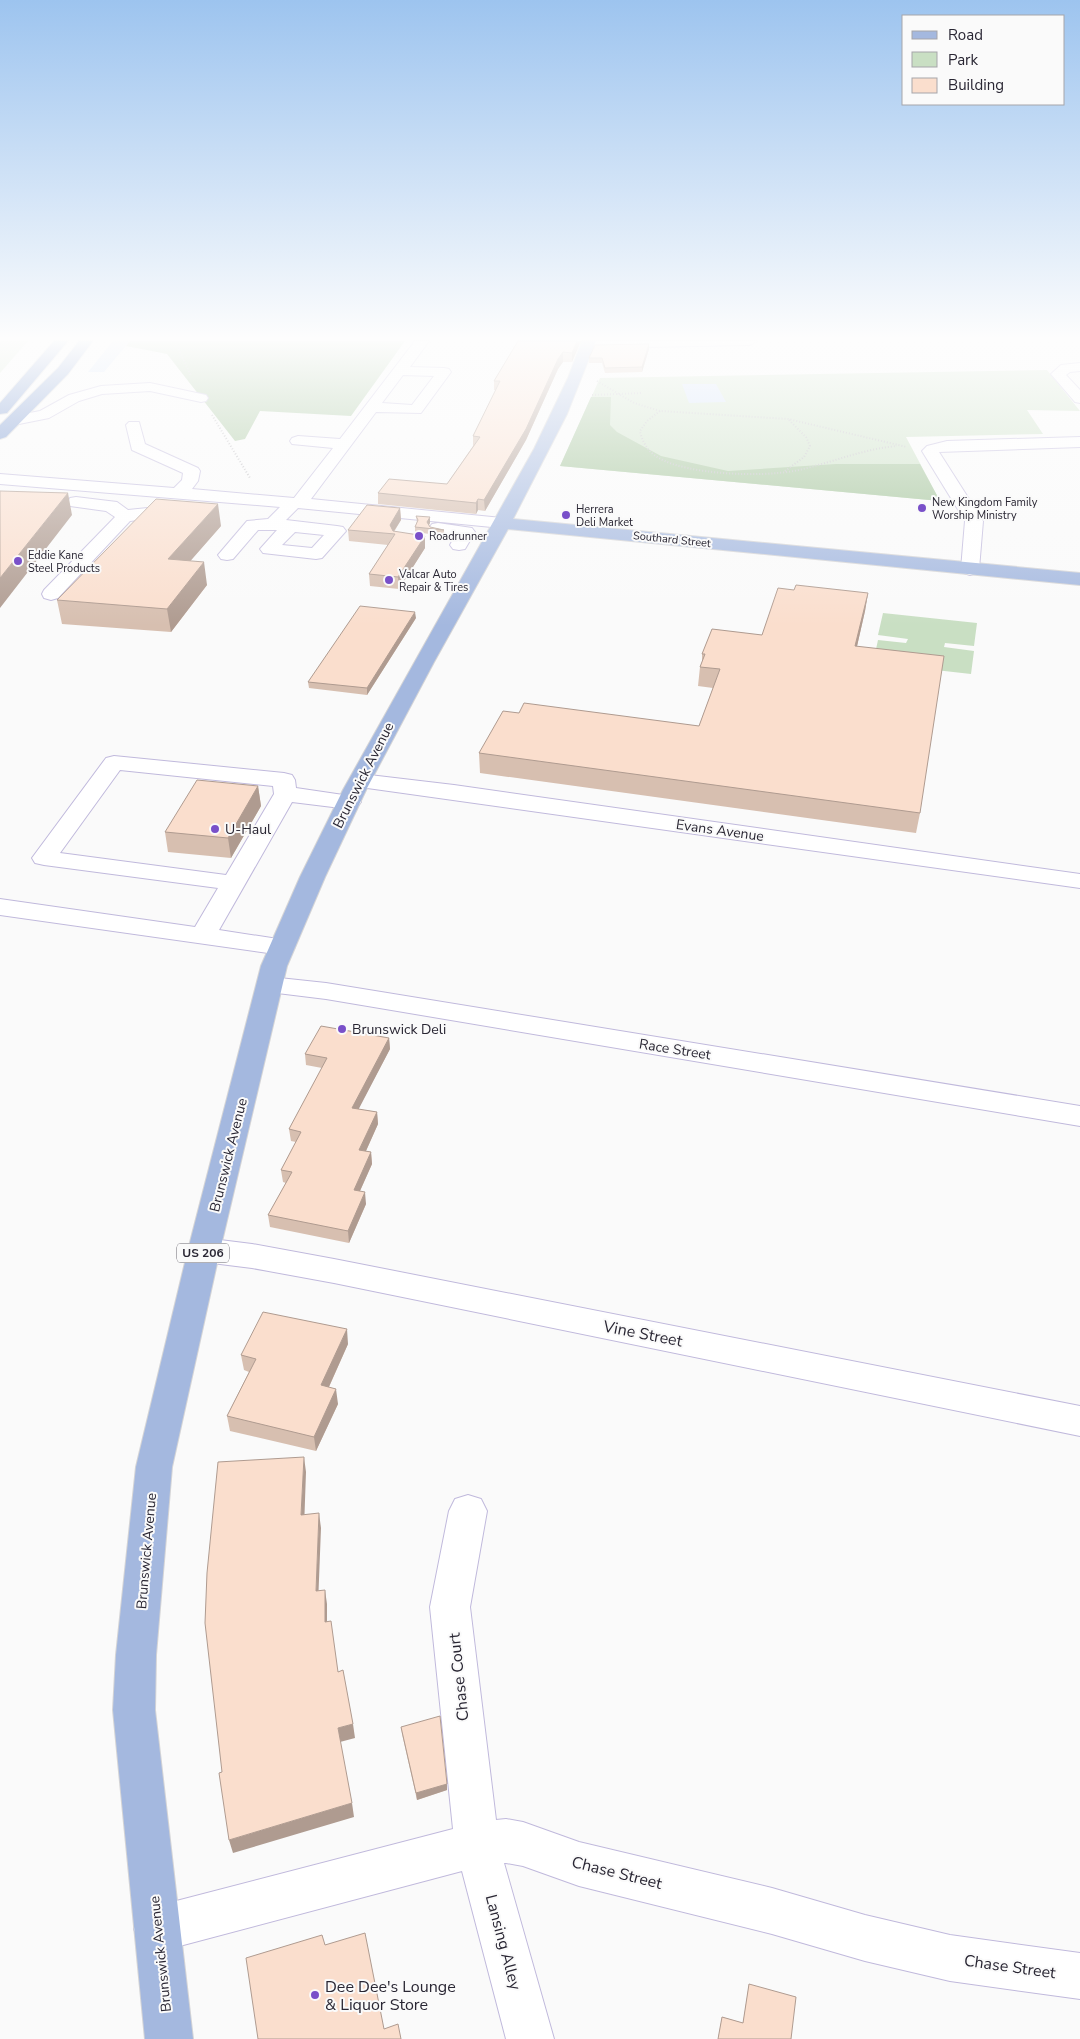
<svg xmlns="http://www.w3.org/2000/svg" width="1080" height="2039" viewBox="0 0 1080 2039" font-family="'Nunito Sans',sans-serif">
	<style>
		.green { fill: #c9dfc3 }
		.forest { fill: #9fc195 }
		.water { fill: #ccddf9 }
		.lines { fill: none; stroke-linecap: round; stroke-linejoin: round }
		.minor-casing { stroke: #c0b9dc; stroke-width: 2 }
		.major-casing { stroke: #d4d4d6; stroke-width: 2 }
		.highway-casing { stroke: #d4d4d6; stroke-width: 2 }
		.path { stroke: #bbbabe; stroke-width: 2; stroke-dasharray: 1 2; stroke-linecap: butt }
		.minor { fill: #fff; fill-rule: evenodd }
		.major { fill: #a4b8df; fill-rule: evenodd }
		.highway { fill: #6789ca; fill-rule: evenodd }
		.wall { fill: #d7bfb0 }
		.shaded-wall { fill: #af9b90 }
		.building { fill: #fadecd; stroke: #af9b90 }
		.poi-dot { fill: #7950c9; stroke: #fafafa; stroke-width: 2 }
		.labels { text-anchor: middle; stroke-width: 4; stroke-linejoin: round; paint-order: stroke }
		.far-poi-label { font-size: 11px; fill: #292633; stroke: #fafafa; text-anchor: start }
		.far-street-label { font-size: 11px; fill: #292633; stroke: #fafafa }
		.shield { fill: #fafafa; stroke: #68666f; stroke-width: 1 }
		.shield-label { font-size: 12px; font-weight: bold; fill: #292633 }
		.street-label { font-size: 14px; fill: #292633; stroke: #fafafa }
		.poi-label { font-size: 14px; fill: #292633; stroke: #fafafa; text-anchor: start }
		.near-street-label { font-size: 16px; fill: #292633; stroke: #fafafa }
		.near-poi-label { font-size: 16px; fill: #292633; stroke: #fafafa; text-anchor: start }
	</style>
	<rect width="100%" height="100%" fill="#fafafa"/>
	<path class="green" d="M0,341H28L0,373Z
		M1047,370L1080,411L1027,410L1043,434L906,437L940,501L560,466L600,378Z
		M883,613L977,623L974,646L945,643L944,647L974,651L971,674L873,663L878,640L906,643L908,639L878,635Z"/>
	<path class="forest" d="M130,341H405L351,416L260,411L245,439L235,441L167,354L126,346Z
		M591,397H611L610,425L617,432L661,456L728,471L836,464H920L940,501L560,466Z"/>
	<path class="water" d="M113,341H130L104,372H88Z
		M682,384H716L726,402L689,403Z"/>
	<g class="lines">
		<defs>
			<path id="minor" d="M415,341H429L410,367L444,368L449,369L451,372L421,413L376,412L311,499L502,518L508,519L511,523L508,527L502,528L298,508L286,520L337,526L343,527L346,531L322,558L316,559L263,553L260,549L277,530H258L233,559L227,560L221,559L218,555L247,521L268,519L280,507L0,484V474L174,488L182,480L183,473L132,450L126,425L129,422H139L145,444L198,468L200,471L198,481L192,489L294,498L333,448L292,444L290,441L292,438L298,436L340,439ZM403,375L434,376L412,405L382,403ZM295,532L324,535L312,548L282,545Z
				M583,341H757L750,345L588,348L583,347L581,344Z
				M1080,363V371L1070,372L1066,375L1080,390V403L1075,402L1051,374L1061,365Z
				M150,383L206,395L208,398L206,401L201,402L150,391L102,394L79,401L49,418L14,425L9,423L6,420L9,417L40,411L69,395L101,386Z
				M1080,437V447L939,452L983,521L979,569L976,573L970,575L964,573L961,569L965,521L922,451L927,446L947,441Z
				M76,497L117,502L128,510L177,505L183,506L186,510L183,514L177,515L130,521L58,598L51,600L44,598L42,594L44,590L115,517L106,511L70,506L68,502L70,498Z
				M438,523L472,528L475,532L465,549L459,550L453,549L450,545L455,536L432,532L429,528L432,524Z
				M114,756L284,773L292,775L295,780L296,788L357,797L361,802L357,807L349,809L292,802L219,930L291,941L295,947L291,953L282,955L0,915V899L195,927L218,888L44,865L35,863L32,858L106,758ZM120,770L273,786L274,794L226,875L60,853Z
				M361,774L454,785L1080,874V888L353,786L350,781L353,776Z
				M270,977L326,983L1080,1106V1126L326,999L261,991L257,985L261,979Z
				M204,1238L252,1244L334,1259L1080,1406V1436L334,1283L252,1268L204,1262L193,1259L188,1250L193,1241Z
				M468,1495L481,1499L487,1511L470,1607L496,1820L506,1819L523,1822L579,1842L772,1888L865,1915L950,1935L1080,1953V1999L950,1981L865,1961L772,1934L579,1886L523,1866L506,1863H504L554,2039H506L462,1871L157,1952L141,1945L134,1929L141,1913L157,1906L453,1829L430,1607L449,1511L455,1499Z"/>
			<path id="major" d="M582,341H596L567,414L513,519L1080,573V585L508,529L434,662L366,790L325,877L287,966L220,1250L172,1467L156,1655L155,1710L193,2039H145L113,1710L116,1655L136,1467L188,1250L261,966L300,877L343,790L534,449L568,378Z"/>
			<path id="highway" d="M54,341H68L7,413L0,414V403Z
				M79,341H93L68,374L6,437L0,439V425L58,368Z"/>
		</defs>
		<use href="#minor" class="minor-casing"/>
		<use href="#major" class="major-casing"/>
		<use href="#highway" class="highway-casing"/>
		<path class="path" d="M175,341L191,376
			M597,381L634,403L660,411L788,419L907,447
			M592,395L642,393
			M660,411L647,421L640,431C642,442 649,453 659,458C688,475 761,477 794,471C829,464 861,449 897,446
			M212,415L250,478
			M785,471L804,457L810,446L806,437L788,419"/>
		<use href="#minor" class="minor"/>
		<use href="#major" class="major"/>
		<use href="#highway" class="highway"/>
	</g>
	<path class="wall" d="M518,341H581L572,362H563L558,369L526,440L485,511L478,510L476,514L378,504V493L447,484L473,446V436L496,390H494V381Z
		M649,344V349L642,372L605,373L602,363H589V358Z
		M400,508L401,520L394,532L425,536V548L399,589L370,586L369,574L388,545L349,541L348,530Z
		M416,516L430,523L429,525L430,527L444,530V536L415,532V527L417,522Z
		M221,526L190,561L207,585L171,632L62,624L57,600Z
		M868,593L865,611L857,646L920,813L916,833L480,773L479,753L519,713L699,726L713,688L698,686L700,667L702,662V654L762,635Z
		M416,618L367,695L309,688L308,682Z
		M258,786L261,806L231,858L168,852L165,832Z
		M389,1038L390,1049L358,1109L377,1112L378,1124L366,1151L371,1152L372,1164L360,1191L366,1204L349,1243L270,1227L268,1215L286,1183L283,1182L281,1170L296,1142L291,1141L289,1129L322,1068L306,1065L305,1054Z
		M348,1344L329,1387L338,1404L316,1451L230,1431L227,1416L249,1372L244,1370L241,1355Z
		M401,1727L447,1790L417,1800L402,1734Z
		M749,1984L791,2039H718L722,2017L743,2023Z"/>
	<path class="shaded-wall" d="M577,341H581L572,362V353Z
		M649,344V349L642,372V367Z
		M563,352V362L558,369L526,440L485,511L484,500L558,359Z
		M68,493L72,515L0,608V578Z
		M478,499V510L476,514V503Z
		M218,504L221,526L172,582L168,559Z
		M400,508L401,520L392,534L390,525Z
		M430,517V523L427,528V522Z
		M425,536V548L399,589L398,577Z
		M204,562L207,585L171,632L167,609Z
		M868,593L865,611L853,664L855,646Z
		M415,612L416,618L367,695V688Z
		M258,786L261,806L231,858L228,838Z
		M389,1038L390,1049L353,1120L352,1108Z
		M377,1112L378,1124L361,1162L359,1150Z
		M371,1152L372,1164L355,1202L354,1190Z
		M365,1192L366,1204L349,1243L348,1231Z
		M347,1329L348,1344L323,1400L321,1385Z
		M336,1389L338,1404L316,1451L314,1437Z
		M304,1457L306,1472L304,1529L301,1515Z
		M319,1513L321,1528L318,1605L316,1591Z
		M325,1590L327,1604V1637L325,1622Z
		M353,1724L355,1738L340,1742L338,1728Z
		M447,1784V1790L417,1800L416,1793Z
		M352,1803L354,1817L233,1853L229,1840Z"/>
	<path class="building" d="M518,341H577L572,353L563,352L558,359L526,429L484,500L478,499L476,503L378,493L389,479L447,484L480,437L473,436L500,381H494Z
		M649,344L642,367L605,368L602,358H589L595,345Z
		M0,491L68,493L0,578Z
		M156,499L218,504L168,559L204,562L167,609L57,600Z
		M367,505L400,508L390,525L393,531L425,536L398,577L369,574L395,534L348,530Z
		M416,516L430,517L427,522L430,527L444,530L415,527L418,520Z
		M796,585L868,593L855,646L944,656L920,813L479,753L503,711L519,713L524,703L699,726L720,669L700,667L705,654H702L712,629L762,635L778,588L794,590Z
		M360,606L415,612L367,688L308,682Z
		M197,780L258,786L228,838L165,832Z
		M321,1026L389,1038L352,1108L377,1112L359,1150L371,1152L354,1190L365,1192L348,1231L268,1215L292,1172L281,1170L301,1132L289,1129L327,1058L305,1054Z
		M263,1312L347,1329L321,1385L336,1389L314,1437L227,1416L256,1359L241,1355Z
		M304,1457L301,1515L319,1513L316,1591L325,1590V1622L331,1621L338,1672L343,1670L353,1724L338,1728L352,1803L229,1840L219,1773L222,1772L205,1623L207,1573L218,1462Z
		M440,1716L447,1784L416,1793L401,1727Z
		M365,1933L384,2029L398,2024L401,2039H258L246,1958L322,1935L325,1945Z
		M749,1984L796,1997L791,2039H718L722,2017L743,2023Z"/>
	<linearGradient id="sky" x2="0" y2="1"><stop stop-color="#9dc4ef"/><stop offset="0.54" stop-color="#fdfdfd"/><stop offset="1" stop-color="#fdfdfd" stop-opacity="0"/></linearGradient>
	<rect width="1080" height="626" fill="url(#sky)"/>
	<g class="poi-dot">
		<circle cx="922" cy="508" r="5"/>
		<circle cx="566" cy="515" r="5"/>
		<circle cx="419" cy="536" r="5"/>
		<circle cx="18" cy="561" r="5"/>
		<circle cx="389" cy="580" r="5"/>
		<circle cx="215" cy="829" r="5"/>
		<circle cx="342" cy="1029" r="5"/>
		<circle cx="315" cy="1995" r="5"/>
	</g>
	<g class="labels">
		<g class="far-poi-label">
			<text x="932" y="506">New Kingdom Family<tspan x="932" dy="13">Worship Ministry</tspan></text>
			<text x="576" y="513">Herrera<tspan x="576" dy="13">Deli Market</tspan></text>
			<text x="429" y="540">Roadrunner</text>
			<text x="28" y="559">Eddie Kane<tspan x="28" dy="13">Steel Products</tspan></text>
			<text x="399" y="578">Valcar Auto<tspan x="399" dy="13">Repair &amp; Tires</tspan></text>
		</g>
		<g class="far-street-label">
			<text transform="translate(672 539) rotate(6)" y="4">Southard Street</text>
		</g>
		<rect class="shield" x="177" y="1243.5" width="52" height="19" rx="4"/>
		<g class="shield-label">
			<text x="203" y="1257">US 206</text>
		</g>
		<g class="street-label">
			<text transform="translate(363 775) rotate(-63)" y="5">Brunswick Avenue</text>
			<text transform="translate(720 830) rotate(8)" y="5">Evans Avenue</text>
			<text transform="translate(675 1049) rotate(9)" y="5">Race Street</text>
			<text transform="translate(228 1155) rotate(-76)" y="5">Brunswick Avenue</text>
			<text transform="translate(146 1551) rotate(-85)" y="5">Brunswick Avenue</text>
			<text transform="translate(160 1954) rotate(-96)" y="5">Brunswick Avenue</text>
		</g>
		<g class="poi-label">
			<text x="225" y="834">U-Haul</text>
			<text x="352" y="1034">Brunswick Deli</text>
		</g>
		<g class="near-street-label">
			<text transform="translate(643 1333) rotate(11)" y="6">Vine Street</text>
			<text transform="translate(458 1677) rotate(-96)" y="6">Chase Court</text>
			<text transform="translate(617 1872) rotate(14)" y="6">Chase Street</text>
			<text transform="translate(504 1942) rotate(75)" y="6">Lansing Alley</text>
			<text transform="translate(1010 1966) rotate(8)" y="6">Chase Street</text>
		</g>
		<g class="near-poi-label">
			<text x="325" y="1992">Dee Dee's Lounge<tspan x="325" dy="18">&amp; Liquor Store</tspan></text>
		</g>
	</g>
	<rect x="902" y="15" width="162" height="90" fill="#fafafa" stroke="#a6a5aa"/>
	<rect x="912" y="31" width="25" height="8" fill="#a4b8df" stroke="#a6a5aa"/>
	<text x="948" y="40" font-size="15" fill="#292633">Road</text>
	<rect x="912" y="52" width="25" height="15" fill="#c9dfc3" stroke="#a6a5aa"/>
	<text x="948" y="65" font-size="15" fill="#292633">Park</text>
	<rect x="912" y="78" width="25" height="15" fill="#fadecd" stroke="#a6a5aa"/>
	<text x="948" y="90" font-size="15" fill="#292633">Building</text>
</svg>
